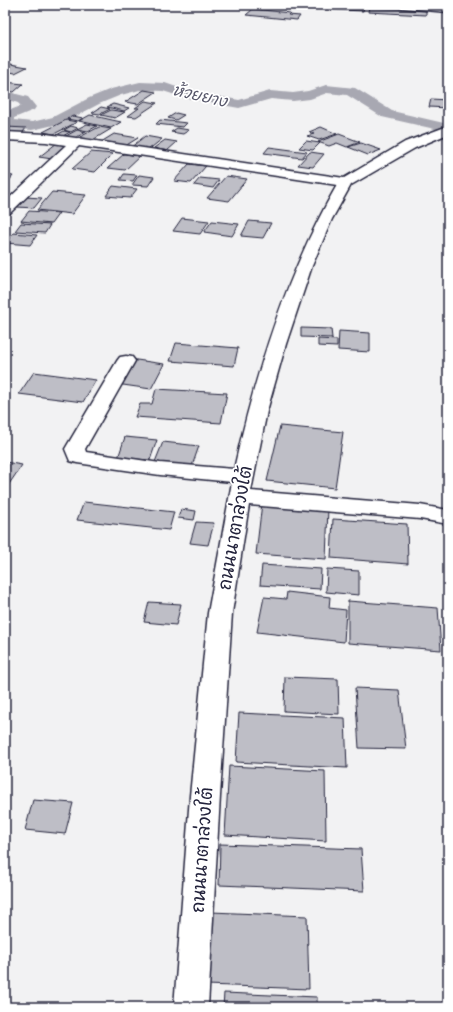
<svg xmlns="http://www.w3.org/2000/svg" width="453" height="1012" viewBox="0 0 453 1012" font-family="'Indie Flower','Playpen Sans Thai',sans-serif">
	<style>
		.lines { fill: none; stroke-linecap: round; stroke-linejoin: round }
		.canal { fill: #a8a8b2; fill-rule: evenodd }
		.building { fill: #bebec6; stroke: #22223b }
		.minor-casing { stroke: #22223b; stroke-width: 3 }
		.minor { fill: #fff; fill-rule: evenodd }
		.labels { text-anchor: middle; stroke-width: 3.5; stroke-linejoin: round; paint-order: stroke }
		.far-water-label { font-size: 16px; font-style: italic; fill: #58586b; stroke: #fff }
		.street-label { font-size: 18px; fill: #22223b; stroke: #fff }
	</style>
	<rect width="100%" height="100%" fill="#f2f2f3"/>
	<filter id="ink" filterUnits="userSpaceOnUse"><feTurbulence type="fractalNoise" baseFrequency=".025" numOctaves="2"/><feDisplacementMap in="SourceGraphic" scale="8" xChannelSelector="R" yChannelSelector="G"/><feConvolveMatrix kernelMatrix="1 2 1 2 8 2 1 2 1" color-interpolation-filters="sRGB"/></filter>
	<g filter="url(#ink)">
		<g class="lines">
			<path class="canal" d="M140,82L165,83L188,91L239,100L270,91L293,93L308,91L326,85L355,88L392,111L448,124V132L382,117L347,95L327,93L310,99L293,101L271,99L239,108L185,98L163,91L140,90L121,95L99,104L63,123L32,130L5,128V112L21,106L18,103L5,99V91L28,97L36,107L34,110L14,118V120L32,122L53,117L89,98L111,89Z"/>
		</g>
		<path class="building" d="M286,5L298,6L295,10L282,8Z
			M325,5L364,7L363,11L323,9Z
			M369,7L426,10V15L368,12Z
			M253,9L290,13L288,15L300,16L297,20L246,15Z
			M5,63L27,67L15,73L5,71Z
			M5,82L23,84L14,92L5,91Z
			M144,90L156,92L138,104L125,102Z
			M431,99L448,100V108L429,107Z
			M145,101L157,103L136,117L128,116L139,108H135Z
			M113,104L129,108L124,111L107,107Z
			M101,107L110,109L100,114L92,113Z
			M111,110L125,112L115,118L101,115Z
			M176,113L184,115L176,120L168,118Z
			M90,115L121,122L111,128L79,121Z
			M73,116L83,118L78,121L67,119Z
			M66,120L77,122L54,134L43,132Z
			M160,120L187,123L183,127L156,124Z
			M87,124L97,126L88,131L77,129Z
			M71,126L78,128L71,132L64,130Z
			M6,127L26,128L21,135L5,134Z
			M99,127L111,129L91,141L78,138Z
			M321,127L337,134L319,140L307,136L314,134L309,132Z
			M177,128L189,130L183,134L171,132Z
			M77,130L86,132L73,139L64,137Z
			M64,131L70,132L61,137L55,136Z
			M114,134L138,138L125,146L101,142Z
			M339,134L360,142L347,147L337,143L329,146L318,142Z
			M145,136L162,139L147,151L130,148Z
			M165,140L177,142L167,151L154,148Z
			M306,141L320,143L313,150L299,148Z
			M57,143L70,145L52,159L39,157Z
			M361,143L381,150L368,155L348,147Z
			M269,147L307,152L302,158L264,153Z
			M91,152L113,154L95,172L72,169Z
			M310,152L324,154L313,167L298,165Z
			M124,154L140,156L125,170L108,168Z
			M189,164L206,166L191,183L174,181Z
			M124,174L137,175L133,181L120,180Z
			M5,175L13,176L8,182H5Z
			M139,175L154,177L148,186L132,185Z
			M226,176L247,179L229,201L207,198Z
			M200,178L219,180L213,188L194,185Z
			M113,186L137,189L130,198L106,196Z
			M52,192L86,195L72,214L37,210Z
			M25,197L42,198L34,208L17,207Z
			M29,211L59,213L51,224L21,221Z
			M182,218L209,221L200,234L173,231Z
			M212,221L239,224L232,236L204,232Z
			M249,221L271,223L263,238L241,236Z
			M21,223L50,225L45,233L15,231Z
			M13,233L37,235L30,245L5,243Z
			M301,328L331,329L332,338L301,337Z
			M339,331L370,333V352L338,350Z
			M318,339L337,340V347L318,346Z
			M176,343L238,348L234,366L170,361Z
			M130,359L164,364L151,389L116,384Z
			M34,372L96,380L83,402L19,394Z
			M156,389L227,393L221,423L135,417L140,404H152Z
			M280,426L343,432L335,488L267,481Z
			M125,437L157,440L150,460L118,458Z
			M163,442L199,446L192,466L155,462Z
			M5,462L22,465L5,490Z
			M84,502L174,512L169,530L77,520Z
			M262,503L328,508L326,559L256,554Z
			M181,509L196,511L194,520L178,518Z
			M333,519L407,524L408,564L331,558Z
			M196,522L214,523L208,545L190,543Z
			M262,565L321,569L320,589L260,585Z
			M327,569L359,571V595L326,592Z
			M287,592L330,597L329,608L346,610L344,642L257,632L264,597L286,599Z
			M348,601L438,608L441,650L348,643Z
			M149,602L181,604L176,625L144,622Z
			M285,677L338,679L339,714L284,711Z
			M355,688L399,690L406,749L359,748Z
			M239,713L345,718L347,768L236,762Z
			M229,766L325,771L326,841L225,835Z
			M33,800L73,803L65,834L25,830Z
			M220,844L361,849L364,891L219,885Z
			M211,912L307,916L309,989L207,985Z
			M224,993L317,997V1007H223Z"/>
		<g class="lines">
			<defs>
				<path id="minor" d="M397,5L448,6V12L402,8Z
					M448,126V134L415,148L351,185L332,219L312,266L286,344L267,411L251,491L420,505L448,510V524L420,519L249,505L232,613L220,796L208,1007H174L190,796L208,613L232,482L160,475L77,463L70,461L65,449L117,361L120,357L126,356L132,357L135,361L85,449L86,452L160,463L234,469C256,370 287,272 337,185L79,146L10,213L5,214V202L66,145L46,142L5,140V132L46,134L76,138L344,178L405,142Z"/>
			</defs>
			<use href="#minor" class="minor-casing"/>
			<use href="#minor" class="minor"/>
		</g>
	</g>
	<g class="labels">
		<g class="far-water-label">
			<text transform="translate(200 95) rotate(13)" y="6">ห้วยยาง</text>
		</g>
		<g class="street-label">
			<text transform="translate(235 528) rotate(-80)" y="6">ถนนนาตาล่วงใต้</text>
			<text transform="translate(202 850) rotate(-86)" y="6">ถนนนาตาล่วงใต้</text>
		</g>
	</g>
	<rect width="453" height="1012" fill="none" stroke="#fff" stroke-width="20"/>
	<rect x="10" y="10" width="433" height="992" fill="none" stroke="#22223b" stroke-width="1.5" filter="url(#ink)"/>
</svg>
